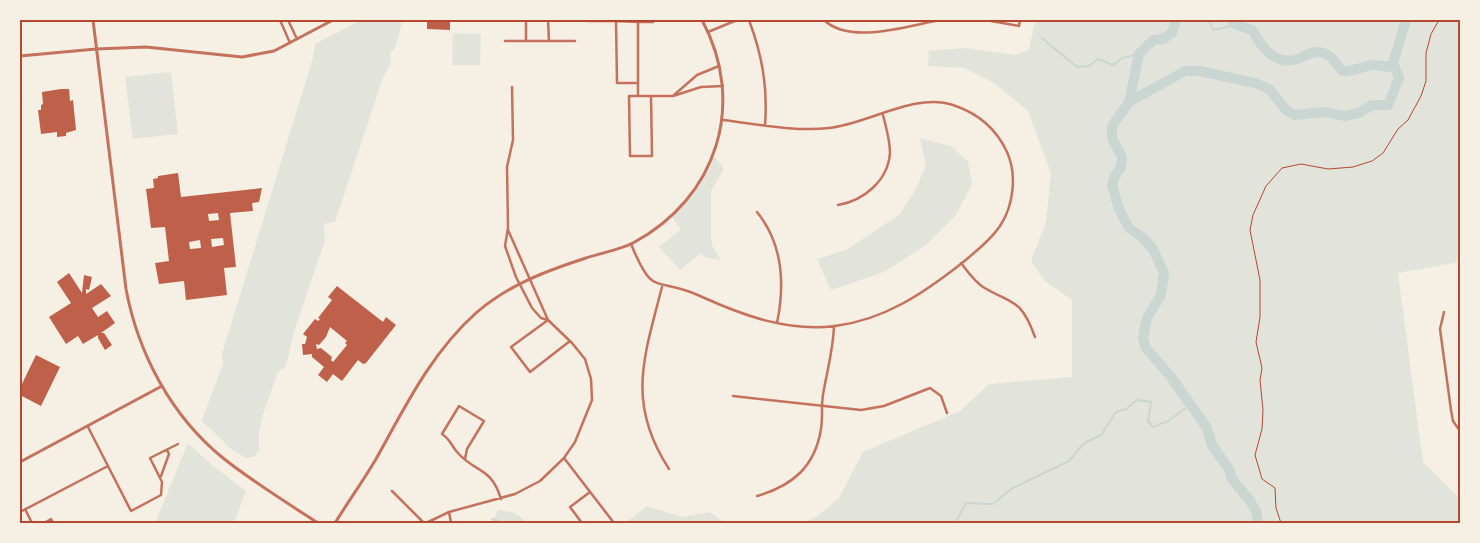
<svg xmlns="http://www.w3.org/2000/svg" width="1480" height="543" viewBox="0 0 1480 543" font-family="'Noto Sans',sans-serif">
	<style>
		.green { fill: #e2e4dc }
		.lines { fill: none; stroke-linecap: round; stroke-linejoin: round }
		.stream { stroke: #c9d6d2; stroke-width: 2 }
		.river { stroke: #c9d6d2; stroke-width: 10 }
		.building { fill: #bf614a; fill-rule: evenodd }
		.path { stroke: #b5482f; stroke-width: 1 }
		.minor { stroke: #c5725c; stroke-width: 2.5 }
		.tertiary { stroke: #c5725c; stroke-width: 3 }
		.neatline { fill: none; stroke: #b5482f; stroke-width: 2 }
	</style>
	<rect width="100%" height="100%" fill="#f6efe4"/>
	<path class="green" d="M361,20H400L402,24L394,50L390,52L391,63L382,80L335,222L324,224L325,240L293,335L288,359L285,367L278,372L262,417L259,433V451L253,457L245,458L230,448L202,421L203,417L223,364L222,354L313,58L315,44Z
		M1035,20H1460V262L1398,273L1423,462L1460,499V523H802L818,516L839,498L863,452L960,411L989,384L1072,377V300L1045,281L1031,261L1046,222L1051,174L1028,111L994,83L964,68L928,66L929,51L966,48L1015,55L1029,50Z
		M453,33L481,34L480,65H452Z
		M171,72L178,134L133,139L125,77Z
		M920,138L951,146L968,162L972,184L956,215L926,245L884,272L831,290L817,259L846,250L900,214L916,189L926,165Z
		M714,156L724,169L711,191V238L712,245L721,260L704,257L701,253L680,270L659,247L681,229L671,216C689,198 702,178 714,156Z
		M188,443L212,465L246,491L234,523H155Z
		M647,506L682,517L710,512L725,523H625Z
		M498,510C510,511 519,513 526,523H492Z"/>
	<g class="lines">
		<path class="stream" d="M1209,20L1213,30L1237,25
			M1042,38L1077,67L1089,66L1098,59L1113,65L1122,58L1139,54
			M492,519L501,523
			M955,523L966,503L993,504L1011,489L1069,461L1084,443L1101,435L1116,412L1126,409L1137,400L1151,402L1148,421L1153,427L1168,421L1190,405"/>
		<path class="river" d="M1176,20L1172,33L1163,39L1153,40L1139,54L1129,102L1112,126V138L1122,157L1121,167L1115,176L1112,185L1119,209L1129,228L1142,237L1153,249L1164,273L1161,295L1147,318L1143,338L1146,348L1171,377L1207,428L1212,445L1229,469L1232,479L1250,501L1256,511L1258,523
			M1232,20L1237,25L1252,30C1262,48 1277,68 1300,58C1309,54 1316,49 1326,54C1332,56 1338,66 1342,71C1361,72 1365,61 1387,67L1393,63L1406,20
			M1129,102L1185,71H1200L1255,83L1269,89L1286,110L1295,115L1323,112L1345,116L1359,113L1372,105H1388L1399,78L1393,63"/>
	</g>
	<path class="building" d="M427,20H450V30L427,29Z
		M61,89H69L70,101L73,100L76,130L66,133V136L57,137V132L41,134L38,110H41V105L43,104L42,92Z
		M178,173L181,197L262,188L259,202L252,203L253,211L230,213L236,267L224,268L227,295L186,300L184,281L159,284L155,263L169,261L165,227L151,228L146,189L154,188L153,179L158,178V176ZM218,213L219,220L209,221L208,214ZM223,238L224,245L212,247L211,239ZM200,240L201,248L190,249L189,242Z
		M69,273L82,293L84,275L92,277L89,290L86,289V294L101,284L111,296L92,308L98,317L107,311L115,323L101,333H104L112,345L105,350L98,338V335L83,344L78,336L66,344L49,317L71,303L57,282Z
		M337,286L383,322L386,317L396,325L366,363L363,364L358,360L342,381L333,374L327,382L318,375L324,367L312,357V354L303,355L302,344H305L307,337L303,334L315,319L318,321L320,319L318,318L332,300L328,297ZM330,327L347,341L345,343L347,345L333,362L331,360L332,357L321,348L317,349L316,344L319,345L326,337Z
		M36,355L60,367L41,406L20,395V388Z"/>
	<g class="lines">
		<path class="path" d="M1281,523L1276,508L1275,488L1262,479L1255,455L1262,429L1263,410L1260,380L1262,368L1256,342L1260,317V280L1250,230L1253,215L1266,186L1282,168L1301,164L1328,169L1353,167L1372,161L1383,153L1398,129L1408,120L1421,96L1426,81V53L1431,34L1439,20"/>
		<path class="minor" d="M280,20L290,43
			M288,20L297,39
			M526,20V41H549L548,20
			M749,20C762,55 768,87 765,125
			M824,20C850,45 907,26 940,20
			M985,20L1019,26L1020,20
			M588,21H616
			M638,22H653
			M708,32L737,20
			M505,41H526
			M549,41H575
			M674,95L697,75L719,66
			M638,96V22L616,21L617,83H638
			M651,96L652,156H630L629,96H673L701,87L723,86
			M838,205C863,201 888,181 890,153C890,140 886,127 883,115
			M757,212C783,244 785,284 777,323
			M508,230L548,320
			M631,244C654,300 655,275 700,296C742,315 787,332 835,326C884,320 924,293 962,263C975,252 990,241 1000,226C1014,205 1017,174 1007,152C996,128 977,113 953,105C915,92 868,124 829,128C795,132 757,124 723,120
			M961,263C968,272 974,281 983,287C1013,305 1021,298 1035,337
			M662,287C644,357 626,403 669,469
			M1444,312L1440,329L1451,410L1453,421L1460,431
			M548,320L511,347L530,372L570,341
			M733,396L861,410L884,406L930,388L941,396L947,413
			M88,427L131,511L161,495L162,482L150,458L178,444
			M564,458L614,523
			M465,459L467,449L484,421L459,406L442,434C450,439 451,445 457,452C475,473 491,466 501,499
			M161,476L169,454L167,450
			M392,491L424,523
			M757,496C792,486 815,467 821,429C823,418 821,406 823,395C827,370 833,352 834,326
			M25,509L32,523
			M20,512L108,466
			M449,512L451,523
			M44,523L51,519L53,523
			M426,523L449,512L515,494L540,481L564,458L575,442L592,400L591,379L585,359L572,343L548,320L541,318L532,308L516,277L505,246L508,228L507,167L513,140L512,87
			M582,523L570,507L590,492"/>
		<path class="tertiary" d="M93,20L126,289C138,353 171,416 223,458C253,482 286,502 318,523
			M20,56L96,49L146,47L242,57L274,51L333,20
			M20,462L162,386
			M335,523C348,502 363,481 376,459C405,407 431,353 476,313C508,285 546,271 586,258C601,253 619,250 633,243C717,198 747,104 702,20"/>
	</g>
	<rect width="1480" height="543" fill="none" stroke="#f6efe4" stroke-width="42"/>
	<rect x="21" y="21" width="1438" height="501" class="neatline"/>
</svg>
